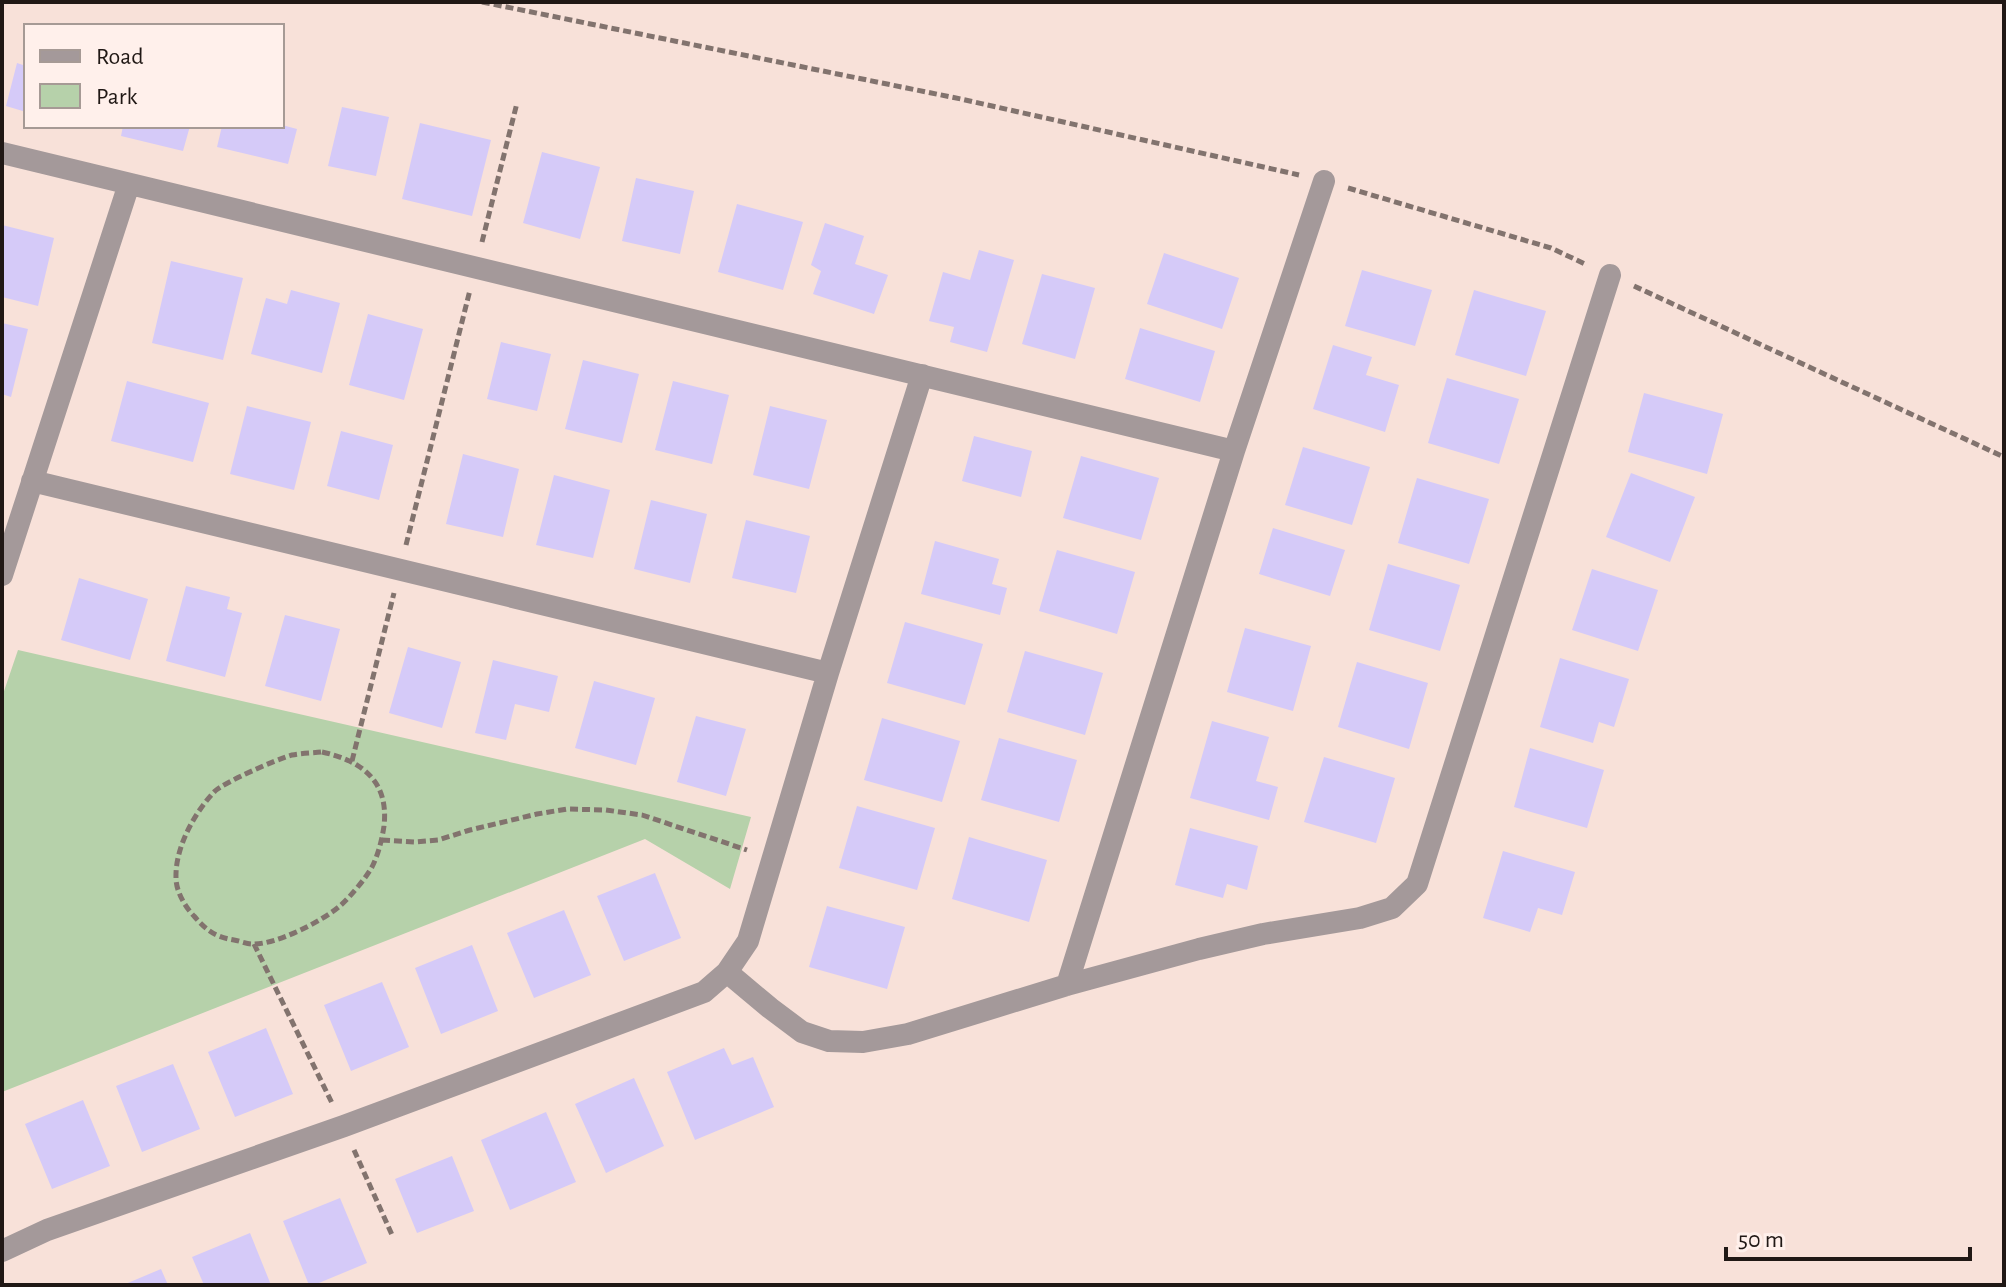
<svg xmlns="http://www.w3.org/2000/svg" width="2006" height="1287" viewBox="0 0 2006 1287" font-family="'Alegreya Sans',sans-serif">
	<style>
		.green { fill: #b6d1aa }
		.building { fill: #d5caf8 }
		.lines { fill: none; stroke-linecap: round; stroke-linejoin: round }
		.path { stroke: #82736e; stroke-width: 5; stroke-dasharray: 8 4; stroke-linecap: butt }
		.minor { stroke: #a4999a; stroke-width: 22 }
	</style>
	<rect width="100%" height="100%" fill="#f8e1d9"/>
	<path class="green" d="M18,650L751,817L730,889L645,839L2,1092V697Z"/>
	<path class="building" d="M17,63L26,66V112L6,106Z
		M342,107L389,117L376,176L328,166Z
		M420,123L491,140L472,216L402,199Z
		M282,125L297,129L288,164L217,147L222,126Z
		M123,126H190L183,151L121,136Z
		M542,152L600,167L580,239L523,223Z
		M636,178L694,191L680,254L622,241Z
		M737,204L803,222L783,290L718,272Z
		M825,223L864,236L855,264L888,275L874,314L813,294L821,271L811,265Z
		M2,225L54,238L38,306L2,297Z
		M979,250L1014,260L987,352L950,342L954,327L929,321L943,272L970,280Z
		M1164,253L1239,278L1222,329L1147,304Z
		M171,261L243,278L223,360L152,343Z
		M1362,270L1432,290L1415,346L1345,326Z
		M1042,274L1095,288L1075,359L1022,344Z
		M291,290L340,303L322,373L251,354L266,298L287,304Z
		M1474,290L1546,311L1526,376L1455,355Z
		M368,314L423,329L404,400L349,385Z
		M2,323L28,329L11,397L2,394Z
		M1140,328L1215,351L1200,402L1125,379Z
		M501,342L551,354L537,411L487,399Z
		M1333,345L1372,357L1366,375L1399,385L1385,432L1313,409Z
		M583,360L639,374L622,443L565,429Z
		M1447,378L1519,399L1499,464L1428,443Z
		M127,381L209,403L193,462L111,441Z
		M673,381L729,395L712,464L655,450Z
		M1644,393L1723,414L1707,474L1628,452Z
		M247,406L311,422L294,490L230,474Z
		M770,406L827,420L809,489L753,475Z
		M341,431L393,445L379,500L327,486Z
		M974,436L1032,451L1021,497L962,481Z
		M1303,447L1370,467L1352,525L1285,505Z
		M463,454L519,469L503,537L446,524Z
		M1081,456L1159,478L1141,540L1063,518Z
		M1631,473L1695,497L1670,562L1606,537Z
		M554,475L610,490L593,558L536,545Z
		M1417,478L1489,499L1469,564L1398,543Z
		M651,500L707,514L690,583L634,569Z
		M746,520L810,536L796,593L732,578Z
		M1273,528L1345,550L1330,596L1259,574Z
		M935,541L999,559L992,584L1007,588L1000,615L921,594Z
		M1057,550L1135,572L1117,634L1039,611Z
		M1388,564L1460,585L1440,651L1369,630Z
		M1592,569L1658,590L1638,651L1572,630Z
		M79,578L148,599L130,660L61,640Z
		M186,586L230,597L227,609L242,613L225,677L166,661Z
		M285,615L340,629L321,701L265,686Z
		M905,622L983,644L965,705L887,683Z
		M1245,628L1311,646L1293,711L1227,692Z
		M408,647L461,662L442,728L389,713Z
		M1025,651L1103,673L1085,735L1007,712Z
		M1560,658L1629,679L1614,727L1599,722L1593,743L1540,727Z
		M493,660L558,676L549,712L515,704L506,740L475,733Z
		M1357,662L1428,683L1409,749L1338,727Z
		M594,681L655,698L636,765L575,748Z
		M696,716L746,729L726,796L677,782Z
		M882,718L960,741L942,802L864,780Z
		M1212,721L1269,737L1256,781L1278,787L1269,820L1190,798Z
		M999,738L1077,760L1059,822L981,800Z
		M1530,748L1604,770L1587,828L1514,807Z
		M1324,757L1395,778L1376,843L1304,822Z
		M857,806L935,828L917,890L839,868Z
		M1190,828L1258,846L1247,890L1227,884L1223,898L1175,885Z
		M969,837L1047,860L1029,922L952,899Z
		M1503,851L1575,872L1562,915L1538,908L1530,932L1483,918Z
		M655,873L681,938L624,961L597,896Z
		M827,906L905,927L887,989L809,967Z
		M564,910L591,975L534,998L507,933Z
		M472,945L498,1011L441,1034L415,968Z
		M382,982L409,1047L351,1071L324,1005Z
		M266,1028L293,1094L235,1117L208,1052Z
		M724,1048L732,1065L753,1057L774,1107L695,1140L667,1072Z
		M173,1064L200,1129L142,1152L116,1086Z
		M634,1078L664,1146L606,1173L575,1104Z
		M83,1100L110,1166L52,1189L25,1124Z
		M546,1112L576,1182L510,1210L481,1140Z
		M452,1156L474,1211L417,1233L395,1179Z
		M340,1198L367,1263L314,1285H309L283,1221Z
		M250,1233L271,1285H204L192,1257Z
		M161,1269L168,1285H123Z"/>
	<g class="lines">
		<path class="path" d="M482,2L961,99L1299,175
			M1348,188L1551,248L1585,264
			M482,242L517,103
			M1634,286L2004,457
			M406,545L470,290
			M322,752C363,761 389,782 384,826C382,840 378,855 372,867C366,878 350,897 341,905C323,921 276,945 252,944C247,944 240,941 234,940C215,937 206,930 194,916C185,907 176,891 176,878C175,848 194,813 215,791C225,782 277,759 292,755C302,753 313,753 322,752Z
			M352,761L394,593
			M382,840L414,842L438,840L470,830L537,814L567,809L606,810L642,815L747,850
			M254,944L333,1105
			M354,1150L393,1237"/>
		<path class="minor" d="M2,153L1234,451
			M32,481L828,673
			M2,575L129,184
			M727,972L748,941L828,673L922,375
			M1067,985L1234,451L1324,181
			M2,1251L47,1230L344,1126L704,992L727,972L770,1008L802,1032L829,1041L863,1042L908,1034L1067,985L1199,949L1263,934L1360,918L1392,908L1417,884L1610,275"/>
	</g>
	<rect width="2006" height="1287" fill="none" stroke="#201815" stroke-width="8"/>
	<rect x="24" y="24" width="260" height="104" fill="#fff0eb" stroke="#a69a95" stroke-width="2"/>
	<rect x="40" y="50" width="40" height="12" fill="#a4999a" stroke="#a69a95" stroke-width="2"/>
	<text x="96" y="64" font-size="24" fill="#201815">Road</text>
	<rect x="40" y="84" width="40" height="24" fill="#b6d1aa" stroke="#a69a95" stroke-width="2"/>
	<text x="96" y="104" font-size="24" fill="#201815">Park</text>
	<path d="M1726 1247v12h244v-12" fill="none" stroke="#201815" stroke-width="4"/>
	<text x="1738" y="1247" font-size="24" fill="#201815" stroke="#fff0eb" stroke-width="6" paint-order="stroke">50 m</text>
</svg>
